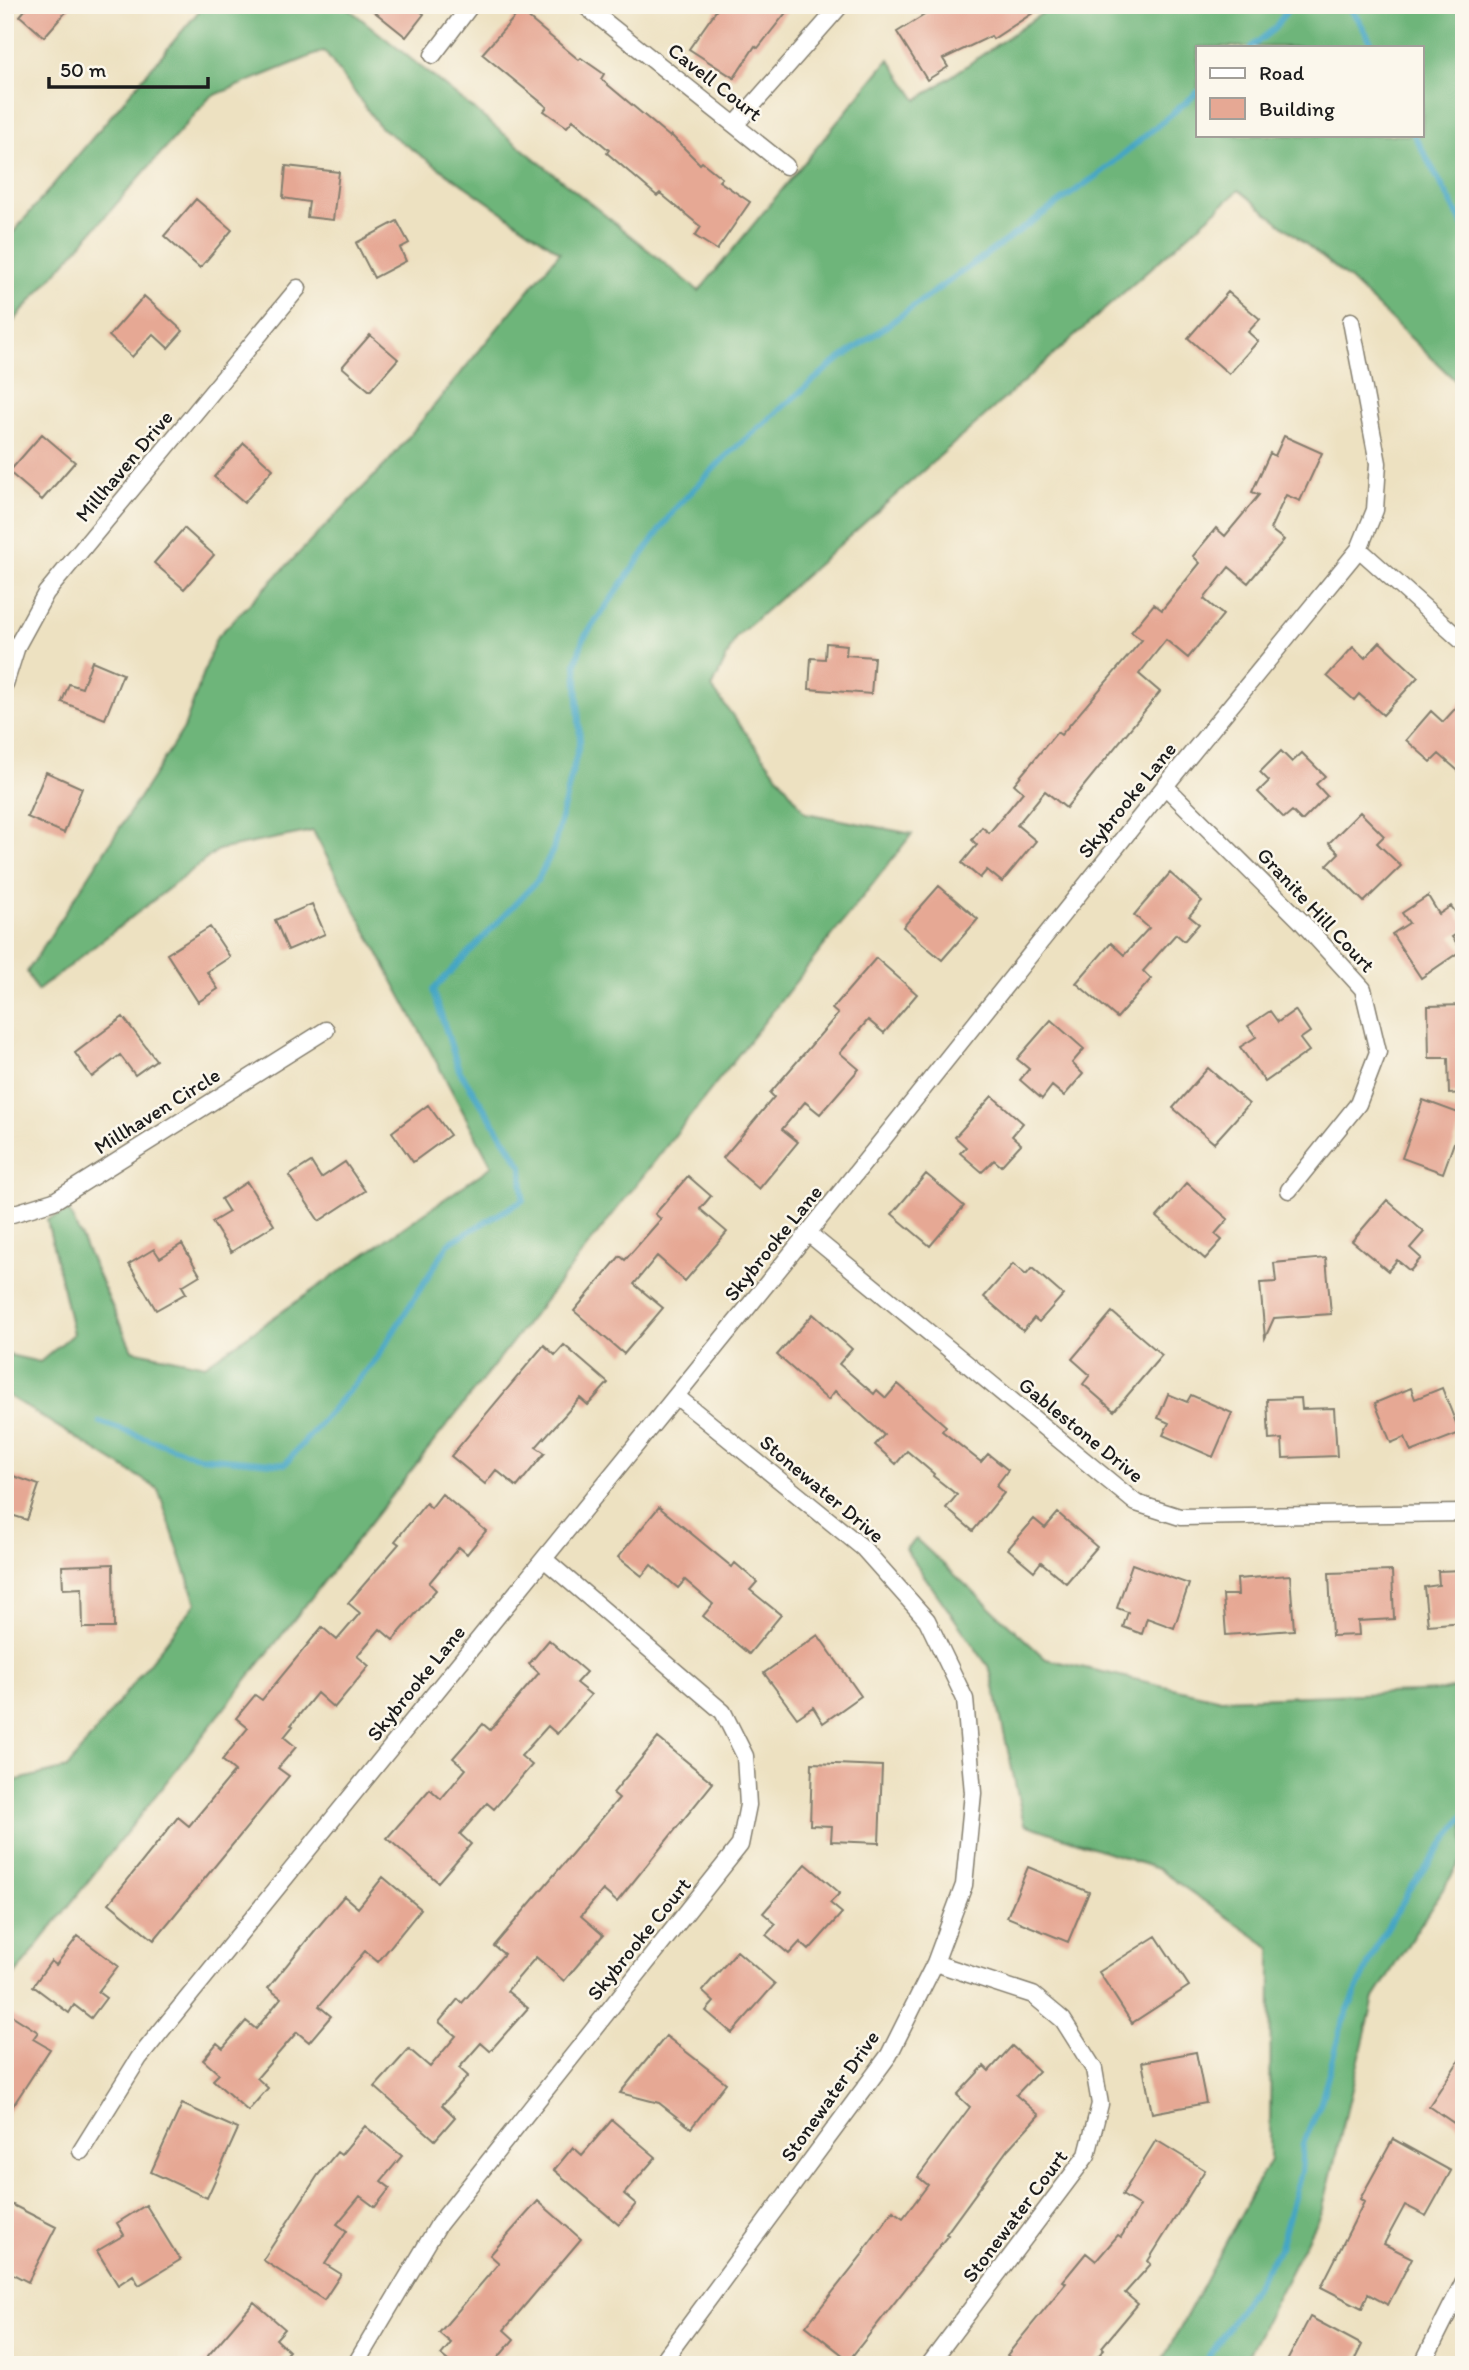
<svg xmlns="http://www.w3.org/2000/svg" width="1469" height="2370" viewBox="0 0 1469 2370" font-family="Itim,sans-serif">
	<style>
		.forest { fill: #6eb57a; stroke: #45684b; stroke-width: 2; fill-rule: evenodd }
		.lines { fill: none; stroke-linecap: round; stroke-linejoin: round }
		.stream { stroke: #44a6c4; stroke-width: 6 }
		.building { fill: #e6a894 }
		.minor-casing { stroke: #847e6e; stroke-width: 19 }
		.minor { stroke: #fff; stroke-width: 16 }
		.labels { text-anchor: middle; stroke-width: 5; stroke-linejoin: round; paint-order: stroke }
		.street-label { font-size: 21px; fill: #1c1c1c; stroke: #fbf7ec }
	</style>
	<rect width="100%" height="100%" fill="#fbf7ec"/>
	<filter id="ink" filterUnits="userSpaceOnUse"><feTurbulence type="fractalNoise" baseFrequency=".0143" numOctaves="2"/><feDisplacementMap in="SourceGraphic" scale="14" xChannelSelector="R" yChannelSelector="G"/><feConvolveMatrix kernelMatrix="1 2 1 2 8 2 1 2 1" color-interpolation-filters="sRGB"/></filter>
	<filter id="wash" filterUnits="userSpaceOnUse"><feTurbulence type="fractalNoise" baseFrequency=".00686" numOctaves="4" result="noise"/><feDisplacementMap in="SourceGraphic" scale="28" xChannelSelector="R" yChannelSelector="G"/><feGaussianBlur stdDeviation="1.57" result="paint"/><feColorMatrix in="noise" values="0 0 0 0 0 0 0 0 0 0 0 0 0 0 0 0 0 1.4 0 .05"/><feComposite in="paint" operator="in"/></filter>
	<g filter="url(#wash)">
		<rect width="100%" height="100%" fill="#ede1c1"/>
		<path class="forest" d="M204,5H344L699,291L889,59L917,100L1054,5H1464V389L1349,279L1239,190L736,637L712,688L806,813L912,834L5,1987V1783L67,1768L196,1603L158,1489L5,1394V1354L40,1362L73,1334L47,1220L69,1211L132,1350L205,1365L492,1166L313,831L218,850L37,991L27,972L184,728L216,638L388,462L560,252L380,127L324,51L210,97L5,331V242ZM1198,47H1422V135H1198Z
			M916,1539L1046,1659L1221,1699L1442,1691L1464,1686V1856L1374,1998L1323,2208L1243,2365H1160L1270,2160L1271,1948L1158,1869L1024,1824L990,1669L905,1549Z"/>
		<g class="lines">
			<path class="stream" d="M1346,5L1358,19L1374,47
				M1251,47L1274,29L1291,5
				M1414,135L1464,226
				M100,1422L199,1457L285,1464L377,1358L449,1243L523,1200L522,1166L459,1070L433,990L537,881L553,850L580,741L576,663L583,639L674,510L724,458L829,367L1103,171L1198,92
				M1204,2365L1280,2247L1301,2172L1303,2144L1321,2102L1342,2024L1378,1943L1411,1888L1464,1816"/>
		</g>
		<g id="blocks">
			<path class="building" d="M29,5H72L44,37L20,16Z
				M366,5H412L424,14L406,37Z
				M720,5H792L758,48L755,46L734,78L689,49Z
				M928,5H1045L993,39L991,36L943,59L948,67L927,80L897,32L931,11Z
				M520,11L579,60L581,58L604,74L601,79L670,137L671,135L700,164L702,162L722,178L719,181L750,202L717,250L695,236L701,227L660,193L657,196L607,153L609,150L573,120L567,127L544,111L547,107L482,54Z
				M286,166L339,172L333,220L307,217L309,202L283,198Z
				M196,199L232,230L200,268L164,236Z
				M397,221L409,243L400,248L406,261L374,278L356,243Z
				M1228,292L1260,319L1248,332L1258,341L1229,374L1188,338Z
				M144,296L183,331L168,348L153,334L132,357L109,336Z
				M370,335L398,359L370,391L342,367Z
				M42,434L75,462L42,500L9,472Z
				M1284,436L1322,453L1300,501L1286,495L1270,529L1284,540L1248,583L1229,567L1204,599L1223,615L1188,658L1166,640L1139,674L1160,692L1066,808L1045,791L1017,825L1036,841L1002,882L987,870L980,878L962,863L977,845L972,840L982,827L989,833L1023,792L1014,784L1057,732L1061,735L1142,640L1131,632L1154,604L1162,610L1200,563L1193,556L1216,528L1225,536L1259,495L1252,492L1270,453L1275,456Z
				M244,443L273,469L244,503L214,477Z
				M184,528L214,555L184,589L154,563Z
				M1380,642L1418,677L1383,715L1359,694L1354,700L1327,676L1353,647L1365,658Z
				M826,643L847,645L846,655L874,657L871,694L809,689L811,658L825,659Z
				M92,661L123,674L105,719L62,702L69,684L82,688Z
				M1464,699V776L1439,754L1431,762L1406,740L1431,711L1443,722Z
				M1281,751L1292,762L1302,753L1325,776L1316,784L1327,796L1302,821L1292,811L1284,818L1258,792L1269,781L1260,772Z
				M46,772L82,788L64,833L27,817Z
				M1360,812L1384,836L1377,843L1401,866L1364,902L1327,865L1339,853L1329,843Z
				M1170,873L1202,901L1189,916L1199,924L1184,941L1176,934L1143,971L1151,979L1117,1018L1076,983L1111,943L1124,955L1149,928L1134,915Z
				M939,886L978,919L942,960L903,927Z
				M1428,896L1439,914L1451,906L1464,924V929L1452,937L1462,950L1421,978L1392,934L1409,923L1402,913Z
				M312,904L325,934L288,950L275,920Z
				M210,927L230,957L207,972L218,989L198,1002L167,954Z
				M876,958L917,994L884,1033L868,1020L840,1053L859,1069L820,1114L805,1102L782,1129L798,1142L759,1189L723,1158L774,1097L770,1093L838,1014L832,1009Z
				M1464,1005V1093L1449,1094L1448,1058H1429L1428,1006Z
				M1295,1010L1310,1032L1300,1039L1309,1051L1265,1082L1240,1047L1256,1037L1248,1026L1270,1011L1278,1022Z
				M123,1017L156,1060L135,1075L120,1055L92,1077L75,1053Z
				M1051,1020L1084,1049L1072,1063L1083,1074L1064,1096L1052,1086L1042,1099L1020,1080L1029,1069L1017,1059Z
				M1208,1068L1249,1104L1214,1143L1173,1108Z
				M992,1096L1023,1123L1012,1136L1021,1144L1001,1166L994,1160L982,1172L960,1153L966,1147L955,1137Z
				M1423,1100L1464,1115L1443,1173L1402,1158Z
				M428,1105L450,1135L413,1162L392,1132Z
				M311,1162L321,1178L345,1162L365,1191L319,1221L289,1176Z
				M926,1174L964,1206L930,1246L892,1214Z
				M688,1176L711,1196L700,1209L727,1232L685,1281L657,1256L634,1284L663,1308L624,1354L574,1311L620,1256L625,1260L661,1219L655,1214Z
				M247,1182L274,1225L231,1252L212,1222L229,1212L221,1199Z
				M1187,1183L1228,1219L1215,1234L1222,1240L1205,1259L1157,1217Z
				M1387,1200L1424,1232L1410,1248L1421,1258L1410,1271L1397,1260L1388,1271L1352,1241Z
				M182,1244L200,1275L182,1286L186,1293L156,1310L129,1264L154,1249L160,1258Z
				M1326,1258L1331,1314L1274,1318L1265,1338L1260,1283L1276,1282L1274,1263Z
				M1013,1264L1026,1275L1032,1268L1063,1295L1039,1322L1034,1318L1023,1331L984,1297Z
				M1112,1312L1162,1355L1114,1411L1083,1384L1090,1375L1072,1359Z
				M813,1314L852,1349L839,1364L874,1394L877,1390L886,1398L898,1384L946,1426L942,1431L981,1462L988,1454L1008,1470L996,1486L1004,1493L973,1531L946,1508L957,1495L933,1476L934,1474L907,1451L896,1464L875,1445L884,1435L835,1391L828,1400L777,1355Z
				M544,1345L555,1355L564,1345L608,1383L588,1405L580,1398L536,1447L545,1453L517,1487L496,1470L485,1484L451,1456Z
				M1411,1388L1415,1399L1442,1388L1460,1433L1411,1452L1405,1437L1391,1443L1375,1403Z
				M1168,1394L1187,1402L1191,1395L1232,1413L1213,1457L1163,1435L1169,1423L1158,1418Z
				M1301,1398L1302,1409L1334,1408L1337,1456L1283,1458L1282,1439L1269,1440L1267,1399Z
				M5,1473L39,1485L27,1520L5,1513Z
				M442,1494L486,1531L467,1554L459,1547L429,1583L436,1590L393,1640L380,1629L357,1656L369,1666L334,1708L317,1693L291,1725L293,1726L284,1737L296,1747L278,1768L289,1776L154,1940L109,1903L178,1817L189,1826L235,1771L222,1760L248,1728L236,1718L255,1695L262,1700L322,1627L337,1640L360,1613L348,1603L399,1544L395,1541L426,1503L431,1508Z
				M659,1507L732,1567L735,1563L757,1582L750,1590L781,1615L749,1654L703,1616L713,1604L685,1580L678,1588L651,1565L642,1576L618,1557Z
				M1058,1513L1097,1547L1066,1583L1041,1562L1034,1571L1008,1549L1034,1519L1045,1528Z
				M113,1564L114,1628H83L82,1588L63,1589L62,1566Z
				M1132,1564L1189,1584L1174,1628L1147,1618L1142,1634L1123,1627L1128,1612L1117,1608Z
				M1464,1570V1622L1428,1625L1424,1587L1439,1585L1438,1571Z
				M1392,1571L1394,1619L1358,1621L1359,1635L1332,1636L1329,1573Z
				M1290,1575L1294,1630L1226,1635L1223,1595H1238L1237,1579Z
				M818,1635L861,1696L823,1723L813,1707L797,1718L764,1673Z
				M549,1640L586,1672L576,1683L591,1695L557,1734L548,1726L521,1756L532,1765L494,1809L487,1803L460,1834L471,1844L438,1882L387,1838L430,1789L441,1799L466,1769L453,1758L483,1724L490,1730L539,1673L529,1664Z
				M658,1738L713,1783L617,1902L603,1890L581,1916L603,1935L564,1981L536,1957L507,1991L528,2008L490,2051L481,2043L459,2068L468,2076L442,2105L455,2117L435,2140L375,2087L409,2049L430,2067L456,2036L439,2022L458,1999L462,2003L504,1954L494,1946L619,1798L613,1793Z
				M812,1763L882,1766L879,1843L831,1841L832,1826L810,1825Z
				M806,1864L840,1893L830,1903L842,1913L809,1950L800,1942L789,1954L766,1935L776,1924L763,1913Z
				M1028,1867L1089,1892L1068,1942L1007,1917Z
				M383,1877L421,1909L378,1962L365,1951L319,2006L331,2016L309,2042L297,2032L257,2078L268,2088L248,2111L213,2080L219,2074L203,2060L217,2043L223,2048L246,2021L256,2029L281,1998L268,1988L307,1940L344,1896L358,1908Z
				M78,1936L118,1966L98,1992L106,1998L91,2018L74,2005L69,2013L33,1986L51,1961L56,1965Z
				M1156,1936L1189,1986L1132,2023L1099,1972Z
				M737,1951L775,1984L732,2033L706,2011L714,2002L702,1991Z
				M5,2011L38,2032L33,2039L50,2049L5,2118Z
				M666,2036L726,2083L691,2128L659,2103L620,2093Z
				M1012,2046L1039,2071L1016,2095L1039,2115L1008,2149L946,2234L948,2235L849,2360L806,2326L865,2251L864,2250L893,2211L903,2218L928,2185L918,2177L970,2107L957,2095L984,2066L989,2071Z
				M1196,2052L1206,2103L1152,2113L1142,2062Z
				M1464,2053V2130L1429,2106Z
				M182,2104L238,2129L207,2198L151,2172Z
				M612,2120L656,2157L624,2194L636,2204L619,2225L554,2170L573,2147L582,2155Z
				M365,2126L402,2156L381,2181L390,2188L375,2207L360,2196L337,2224L347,2231L325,2264L341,2274L324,2300L263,2260L318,2175L337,2152L341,2155Z
				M1393,2139L1451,2171L1426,2216L1405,2205L1384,2244L1412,2258L1388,2305L1368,2294L1362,2308L1321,2287L1364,2202L1360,2199Z
				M1156,2140L1205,2170L1148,2261L1151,2264L1125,2293L1138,2304L1102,2347L1104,2349L1091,2365H1019L1007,2355L1066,2283L1063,2281L1086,2253L1096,2261L1118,2235L1121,2237L1140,2206L1122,2195Z
				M5,2201L56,2227L28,2282L5,2270Z
				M538,2201L581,2239L504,2330L514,2339L492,2365H453L441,2355L451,2343L439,2333L499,2263L490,2255Z
				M146,2205L180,2260L139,2285L133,2275L118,2285L97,2251L124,2235L117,2223Z
				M254,2302L285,2329L276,2339L289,2351L276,2365H200Z
				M1310,2317L1362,2345L1352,2365H1285Z"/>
		</g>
	</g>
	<g filter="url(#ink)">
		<use href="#blocks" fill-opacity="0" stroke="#847e6e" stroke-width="2"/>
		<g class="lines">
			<defs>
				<path id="minor" d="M584,5L786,166
					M433,55L471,5
					M735,125L841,5
					M1359,549L1464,643
					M5,684L17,646L46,593L298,288
					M1165,786L1301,921L1363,989L1378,1052L1358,1104L1289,1190
					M5,1214H12L54,1201L326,1030
					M808,1233L1136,1503L1180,1517L1464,1513
					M81,2151L139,2058L808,1233L1165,786L1359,549L1375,510L1378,463L1351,321
					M355,2365L439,2224L740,1845L748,1805L745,1756L723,1712L544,1559
					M660,2365L889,2055L935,1963L964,1885L973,1793L965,1699L927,1620L863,1548L676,1396
					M929,2365L1087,2155L1100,2104L1094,2069L1063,2020L1033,1995L935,1963
					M1422,2365L1464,2281"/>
			</defs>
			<use href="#minor" class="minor-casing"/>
			<use href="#minor" class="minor"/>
		</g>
	</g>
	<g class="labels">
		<g class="street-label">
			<text transform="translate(715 82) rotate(38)" y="7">Cavell Court</text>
			<text transform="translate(124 466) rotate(-50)" y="7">Millhaven Drive</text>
			<text transform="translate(1127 800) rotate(-51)" y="7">Skybrooke Lane</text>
			<text transform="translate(1316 910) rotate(47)" y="7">Granite Hill Court</text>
			<text transform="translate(157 1111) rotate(-32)" y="7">Millhaven Circle</text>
			<text transform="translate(773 1243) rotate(-51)" y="7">Skybrooke Lane</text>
			<text transform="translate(1081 1430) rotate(39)" y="7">Gablestone Drive</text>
			<text transform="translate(822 1489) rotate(40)" y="7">Stonewater Drive</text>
			<text transform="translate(416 1683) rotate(-51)" y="7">Skybrooke Lane</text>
			<text transform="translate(639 1939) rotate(-51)" y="7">Skybrooke Court</text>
			<text transform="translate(830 2096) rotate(-55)" y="7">Stonewater Drive</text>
			<text transform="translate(1015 2216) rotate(-53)" y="7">Stonewater Court</text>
		</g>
	</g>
	<rect width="1469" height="2370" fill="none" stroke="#fbf7ec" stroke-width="28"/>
	<rect x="1196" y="46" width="228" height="91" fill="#fbf7ec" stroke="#a29f99" stroke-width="2"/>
	<rect x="1210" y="68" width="35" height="10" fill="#ffffff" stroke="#a29f99" stroke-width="2"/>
	<text x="1259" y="80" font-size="21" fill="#1c1c1c">Road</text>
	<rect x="1210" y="98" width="35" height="21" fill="#e6a894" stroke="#a29f99" stroke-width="2"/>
	<text x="1259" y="116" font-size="21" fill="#1c1c1c">Building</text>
	<path d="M49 77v10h159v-10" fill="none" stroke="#1c1c1c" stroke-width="3.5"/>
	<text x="60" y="77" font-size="21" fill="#1c1c1c" stroke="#fbf7ec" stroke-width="5" paint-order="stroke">50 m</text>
</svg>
